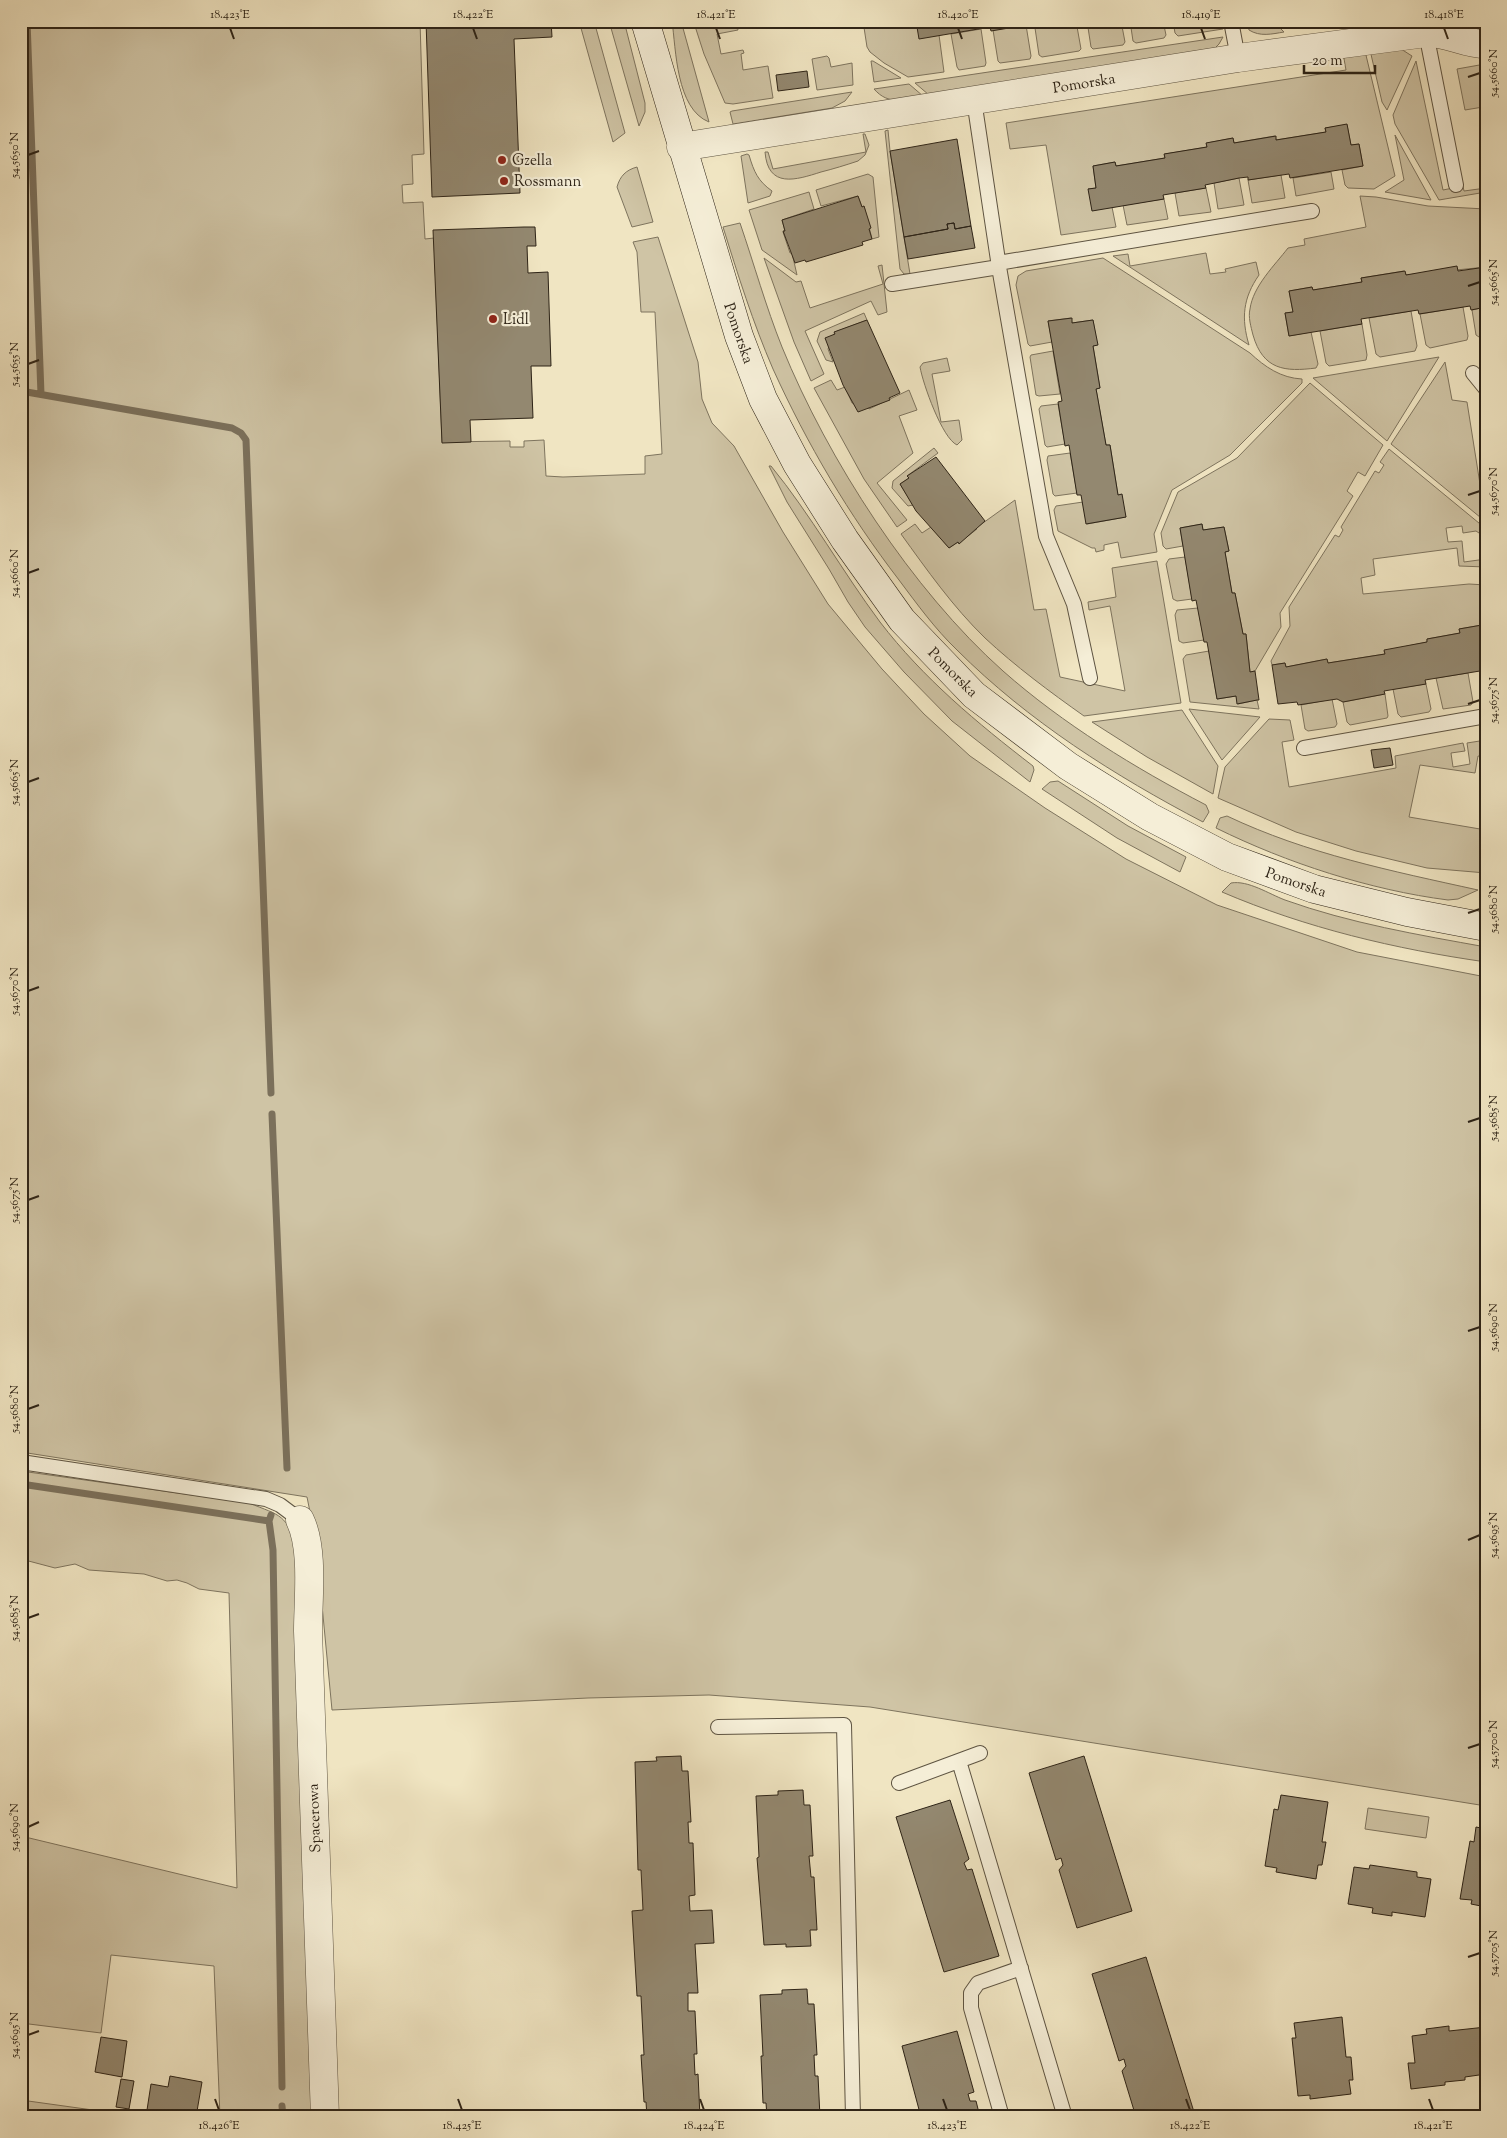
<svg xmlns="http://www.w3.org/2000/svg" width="1507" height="2138" viewBox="0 0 1507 2138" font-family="'Sorts Mill Goudy',serif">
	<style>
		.green { fill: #cfc4a5; stroke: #7e745e }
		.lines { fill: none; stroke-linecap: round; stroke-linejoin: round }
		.stream { stroke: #7b705b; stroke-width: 7 }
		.building { fill: #938870; stroke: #2e2417 }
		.service-casing { stroke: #5e5442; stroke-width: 16 }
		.minor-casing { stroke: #5e5442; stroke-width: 29 }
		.secondary-casing { stroke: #2e2417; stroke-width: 29 }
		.service { stroke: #f5eed7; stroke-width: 14 }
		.minor { stroke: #f5eed7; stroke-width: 28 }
		.secondary { stroke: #f5eed7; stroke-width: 28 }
		.ticks { fill: none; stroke: #2e2417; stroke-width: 2 }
		.poi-dot { fill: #8f2418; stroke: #f5eed7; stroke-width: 2 }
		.labels { text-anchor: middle; stroke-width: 4.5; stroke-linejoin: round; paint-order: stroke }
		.street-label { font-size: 15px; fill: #2e2417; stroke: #f5eed7 }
		.poi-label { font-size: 15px; fill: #2e2417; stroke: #f5eed7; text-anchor: start }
		.neatline { fill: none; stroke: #2e2417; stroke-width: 2 }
		.ticks-label { font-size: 12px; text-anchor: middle; fill: #2e2417 }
	</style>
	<rect width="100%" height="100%" fill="#f0e5c2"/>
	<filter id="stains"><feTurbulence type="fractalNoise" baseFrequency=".004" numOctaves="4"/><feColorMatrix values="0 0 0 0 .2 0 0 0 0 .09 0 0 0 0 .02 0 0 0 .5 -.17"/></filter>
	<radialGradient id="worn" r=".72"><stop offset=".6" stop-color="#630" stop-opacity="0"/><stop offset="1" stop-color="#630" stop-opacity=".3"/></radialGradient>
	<path class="green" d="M21,21H420L424,154L412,155L413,184L402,185L403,203L423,202L425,239L434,238L442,442L510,441V447H524V441L544,440L546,476L563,477L645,474V456L662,454L655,312H641L637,252L633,242L658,237L698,362L702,399L712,423L734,446L783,532L828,604L882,669L924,714L970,756L1045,808L1126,859L1217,905L1357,952L1486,977V1806L870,1707L709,1695L588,1698L332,1710L316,1542L307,1497L21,1452Z
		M579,21H594L625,133L613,142Z
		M609,21H624L645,103V112L639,126Z
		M672,21H681L709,122C676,109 676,49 672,21Z
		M701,21H736L738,30L717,34L721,54L743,50L744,53L741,54L743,70L768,66L773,98L733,104L725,103L704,54L694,23Z
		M863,21H916L939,35L944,72L908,77L884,63L870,52L867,47Z
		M1076,21L1081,49L1079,51L1042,57L1039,55L1035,28Z
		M1087,21H1121L1125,42L1123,45L1093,49L1091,47Z
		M1130,21H1163L1166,35L1164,38L1136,43L1133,41Z
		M1173,21H1222L1223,29L1178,36L1175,33Z
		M1247,21H1261L1262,24L1275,23L1284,32C1272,34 1260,37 1249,30Z
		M1026,25L1031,56L1030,59L1000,63L998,61L993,30Z
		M981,29L986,63L985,66L959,70L957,67L951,34Z
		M1223,37L1219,44L1215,48L929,95L915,83Z
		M1401,49L1412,56L1387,110L1382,102L1370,50Z
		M1365,51L1395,176L1374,189L1348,188L1345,185L1342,170L1363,166L1359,144L1351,145L1347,125L1325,128L1326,132L1276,140L1275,136L1234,143L1233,138L1207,143V147L1165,154V158L1116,166L1115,162L1093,166L1096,188L1088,189L1112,207L1116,227L1061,235L1046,145L1010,149L1006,123L1346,70L1343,53Z
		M827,56L829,58L831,67L852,63L853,85L817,90L812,59Z
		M871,61H873L901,78L874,82Z
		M1416,61L1443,190L1463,186L1464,191L1486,188V192L1439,200L1395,124L1393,115Z
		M1485,64L1486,110L1483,107L1465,110L1457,69Z
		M909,84L923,96C903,99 889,106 874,89Z
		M852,92L845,101L832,108L733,124L730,112L732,111Z
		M888,130L890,151L910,274H904L900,269L885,131Z
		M863,134H865L869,145L865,155L858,161C846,165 833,169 821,172C796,180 768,189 765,152H768L773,169L866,152Z
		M1395,135L1431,200L1385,192L1404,180Z
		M747,154L749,155C754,172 758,181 772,191L770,196L748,203L741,156Z
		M637,167L653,222L632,227L617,187C620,176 626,170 637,167Z
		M1331,172L1334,189L1296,196L1293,178Z
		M868,174L873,177L879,237L872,239L864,206L862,207L858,196L821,206L816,190Z
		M1281,175L1285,198L1252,203L1248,180Z
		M1239,178L1244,205L1218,209L1214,183Z
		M1206,188L1211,212L1179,216L1175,193Z
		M809,192L814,209L782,220L785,231L783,232L790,253H792L797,275L762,250L749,210Z
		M1360,196L1376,197L1428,206L1486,209V267L1406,275L1404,271L1361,278L1362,282L1313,290L1312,287L1289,291L1293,312L1285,313L1289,336L1311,332L1318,364L1316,368C1285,372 1263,370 1253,335C1251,327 1248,317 1250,309C1253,286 1275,265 1288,248L1305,245L1304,239L1366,227Z
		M1164,199L1168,219L1127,225L1123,205Z
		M740,223C754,264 766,307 782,347C828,460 912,590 1003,671C1063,724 1135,768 1206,805L1209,812L1203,822C1115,776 1028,721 957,650C935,629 917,604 899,580C849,515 807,444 773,369C753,323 738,275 723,227Z
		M1206,253L1210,274L1226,272L1225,269L1256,262L1259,275C1243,298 1241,318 1249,345L1113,256L1128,254L1130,266Z
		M764,258L796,282L801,281L810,308L883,284L878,266L882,265L887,312L878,315L871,301L805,331L824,374L811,381L794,342Z
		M1103,258L1250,353C1265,367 1281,378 1302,379V383L1230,455L1172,490L1154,534L1157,552L1121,558L1118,542L1104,545V550L1096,552L1095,548H1092L1058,531L1054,510L1056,506L1083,502L1087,524L1126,517L1118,495L1110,445H1106L1096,389L1100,388L1093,346L1097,345L1093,320L1072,323L1071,318L1048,321L1052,342L1030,346L1028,344L1016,285L1018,276L1026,271Z
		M1463,307L1468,336L1467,340L1430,348L1426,345L1420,314Z
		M1486,307V334L1479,337L1476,335L1472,310Z
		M1411,311L1417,346L1415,351L1380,357L1376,354L1369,318Z
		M864,313L867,320L835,332L828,349L833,362L826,360L817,341L820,332Z
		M1362,324L1367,355L1366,360L1329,366L1326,363L1320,331Z
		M1053,351L1060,394L1039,396L1036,395L1030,357L1031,355Z
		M1439,357L1387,441L1313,378Z
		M947,358L950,371L932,374L941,422L959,420L962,440L957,445C942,438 923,384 920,367L923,363Z
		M1445,362L1452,400L1467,402L1486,522L1391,444Z
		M831,380L837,390L845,387L852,403L868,407L869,409L909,390L917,410L899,416L913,453L877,483L907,520L897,527L864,479L814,388Z
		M1310,383L1383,445L1365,476L1358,472L1347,491L1353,496L1280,613L1281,627L1255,671L1250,672L1246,634H1243L1235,593H1232L1225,552L1229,551L1224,527L1203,530L1202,524L1180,528L1183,546L1166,549L1163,546L1161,533L1178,492L1237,458Z
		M1058,404L1065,444L1047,447L1045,445L1039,409L1041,406Z
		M934,448L938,453L907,476L909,478L900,484L913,505L908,506L892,488L893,481Z
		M1389,449L1485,528L1479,533L1476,531L1463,533L1462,526L1446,528L1448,542L1462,541L1464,562L1486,559V567L1459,566L1457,548L1373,559L1375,575L1361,578L1363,594L1469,584L1486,585V643L1482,625L1459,629L1460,633L1427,639V642L1384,651L1385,654L1328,663L1327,659L1286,667L1285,663L1272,665L1271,661L1290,626L1289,607L1335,535L1339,537L1343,530L1341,527L1375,471L1379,473L1384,465L1380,462Z
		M1070,453L1077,493L1055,496L1053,494L1047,460L1048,456Z
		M769,466H771C811,515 842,571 880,622C923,678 977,723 1033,766L1034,770L1030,782L952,721L904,672L865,627L848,602L829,569L787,502Z
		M1015,500L1034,610L1046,609L1060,677L1125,691L1110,606L1089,610L1088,602L1116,597L1112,568L1157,561L1181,703L1084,716C1050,692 1015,666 985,638C953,607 927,570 901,534L915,524L922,533L931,527L949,548L958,542L959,543L977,529L976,528Z
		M1185,557L1192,599L1177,601L1173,599L1166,564L1169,559Z
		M1198,608L1204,640L1183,643L1179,641L1175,615L1177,610Z
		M1209,651L1217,699L1236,696L1238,704L1257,700L1259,709L1190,702L1183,659L1186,655Z
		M1468,673L1473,702L1471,705L1443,709L1436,678Z
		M1426,684L1431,709L1429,712L1401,717L1398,714L1393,689Z
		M1385,694L1388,716L1387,718L1350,725L1347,722L1343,702Z
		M1332,699L1337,724L1335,727L1308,731L1305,729L1301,705Z
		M1189,709L1260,717L1222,760Z
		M1182,710L1218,766L1213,794L1147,757L1092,722Z
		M1269,719L1290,720L1294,740L1282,742L1289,787L1396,768L1395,756L1463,743L1465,751L1451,753L1453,767L1470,764L1467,743L1486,740V757L1478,756L1475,773L1420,765L1409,817L1486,830V873L1427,868L1356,851L1296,832L1218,798L1225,767Z
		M1058,781L1128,826L1186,857L1180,872L1117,838L1042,789L1050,782Z
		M1227,816C1307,854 1392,871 1478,890L1458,899L1448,900C1370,890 1287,863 1216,828L1220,818Z
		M1231,883C1248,880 1269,894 1285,900C1349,923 1419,935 1486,947V962C1395,949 1306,928 1222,892Z
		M21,1471L249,1503C281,1516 287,1514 297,1550L317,2117H220L214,1966L111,1955L101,2033L21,2023V1836L237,1888L229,1593L199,1589L187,1583L177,1580L167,1581L144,1574L89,1570L75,1564L55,1568L21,1559Z
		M1368,1808L1429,1817L1426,1838L1365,1829Z
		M21,2100L143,2117H21Z"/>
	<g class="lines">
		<path class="stream" d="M27,21L41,394
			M21,391L232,428L241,433L246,440L271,1093
			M272,1114L287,1468
			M21,1484L269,1521
			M271,1515L269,1521L273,1550L282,2087
			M282,2106L283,2117"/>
	</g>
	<path class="building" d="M426,21H551L552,37L514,39L520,193L432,197Z
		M916,21H1077L1034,28L1033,24L991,31L990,27L919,39Z
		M807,71L809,87L778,91L776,75Z
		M1347,124L1351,145L1359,144L1363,166L1290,178L1289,174L1248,180V177L1239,178L1205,185L1206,188L1163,195L1164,199L1092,211L1088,189L1096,188L1093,166L1115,162L1116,166L1165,158L1164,154L1207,147L1206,143L1233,138L1234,143L1276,136V140L1326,132L1325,128Z
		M957,139L971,226L955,229L954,223L947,224L948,229L904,237L890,151Z
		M858,196L862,207L864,206L871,228L869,229L872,239L862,242L863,245L806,262L805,260L795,263L783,231H785L782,220Z
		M954,223L955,229L971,226L975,248L908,259L904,237L948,229L947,224Z
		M524,227H535L536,246H527L528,273L548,272L551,366H531L533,418L470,420L471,442L442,443L433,230Z
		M1457,266L1458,271L1486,267V307L1471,310L1470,306L1419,314L1418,310L1361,319L1362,324L1289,336L1285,313L1293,312L1289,291L1312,287L1313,290L1362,282L1361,278L1405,271L1406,275Z
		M1072,318V323L1093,320L1098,345L1093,346L1100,388L1096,389L1097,394L1106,445H1110L1118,495L1122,494L1126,517L1086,524L1081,495H1077L1069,445L1065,446L1058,402L1062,401L1048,321Z
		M867,320L900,393L889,398L890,400L858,412L843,385L825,338L835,334L834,332Z
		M936,457L985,521L959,544L958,542L949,548L916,511L900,484L909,478L907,476Z
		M1202,524L1203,530L1224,527L1229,551L1225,552L1232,593H1235L1243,634H1246L1250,672L1255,671L1259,700H1257L1237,704L1236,696L1217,699L1207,642H1204L1196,600L1192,601L1180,528Z
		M1482,625L1486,643V670L1425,680L1426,684L1384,691L1385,694L1343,702L1337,699L1298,705L1297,702L1278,704L1272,665L1285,663L1286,667L1327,659L1328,663L1385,654L1384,650L1427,642V639L1460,633L1459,629Z
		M1390,748L1393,765L1374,768L1371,750Z
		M681,1756L682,1771H688L691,1822H688L689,1843H693L695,1895L689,1896L690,1911L712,1910L714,1943L695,1944L698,1993H688V2011H695L697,2054H694L695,2075L698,2074L700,2117H647L646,2102H644L641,2055H644L641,1996H637L632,1911L643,1910L641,1870H638L635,1762L657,1761L656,1757Z
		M1084,1756L1132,1911L1077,1928L1059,1870L1063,1865L1061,1858L1056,1860L1029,1773Z
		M803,1790L804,1805H810L813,1856H809L811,1877H814L817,1930H810L811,1946L786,1947V1944L764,1945L757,1858L759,1857L756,1796L778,1795V1791Z
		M1281,1795L1328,1802L1322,1842H1326L1322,1865H1318L1316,1879L1276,1872L1277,1868L1265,1866L1274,1809L1278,1810Z
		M950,1800L969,1859L964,1863L967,1870L972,1869L999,1956L944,1972L896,1817Z
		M1476,1827L1486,1829V1907L1471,1904L1472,1900L1460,1899L1470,1841L1474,1842Z
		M1370,1865L1417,1872V1877L1431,1879L1425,1917L1392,1912V1916L1372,1913L1373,1908L1348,1904L1354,1867L1369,1869Z
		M1146,1957L1194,2112L1180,2117H1136L1122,2071L1126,2066L1125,2063L1124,2059L1119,2061L1092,1974Z
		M807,1989L808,2004H814L817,2055H814L815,2076H818L820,2117H767L766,2103H763L761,2056H763L760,1995L782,1994V1990Z
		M1342,2017L1346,2057H1351L1353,2080H1349L1351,2094L1310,2099V2095L1298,2096L1292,2038H1296L1294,2023Z
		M1449,2026V2031L1486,2027V2074L1465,2077V2080L1445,2082V2085L1411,2089L1408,2063H1415L1412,2036L1427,2034L1426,2029Z
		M957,2031L974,2092L968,2094L970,2101H976L980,2117H921L902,2046Z
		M101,2037L127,2041L122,2077L95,2072Z
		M170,2076L202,2082L196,2117L147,2110L151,2084L168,2087Z
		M121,2079L134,2081L129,2109L116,2107Z"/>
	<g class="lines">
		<defs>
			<path id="service" d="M1231,21L1238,58
				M1426,33L1456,185
				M974,100L999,267L1046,536L1074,604L1090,678
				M998,263L1312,211
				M892,284L999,267
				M1473,373L1486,389
				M1304,748L1486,716
				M21,1462L266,1499L280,1505L300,1520
				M718,1727L844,1725L853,2117
				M959,1761L1065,2117
				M899,1783L980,1753
				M1002,2117L971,2008V1993L978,1983L1021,1968"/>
			<path id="minor" d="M681,147L1238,58L1426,33C1448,32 1463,44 1486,44
				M300,1520C314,1549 308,1598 308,1631L325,2117"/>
			<path id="secondary" d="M645,21L739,336L763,399L797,464L845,540L902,620L974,695L1068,766L1150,817L1202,844L1227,857L1314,889L1407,912L1486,927"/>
		</defs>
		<use href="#service" class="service-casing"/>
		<use href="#minor" class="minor-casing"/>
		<use href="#secondary" class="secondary-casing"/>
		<use href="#service" class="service"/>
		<use href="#minor" class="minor"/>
		<use href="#secondary" class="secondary"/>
	</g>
	<path class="ticks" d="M230,28L234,39M473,28L477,39M716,28L720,39M958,28L962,39M1201,28L1205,39M1444,28L1448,39M1468,77L1480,73M28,155L39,151M1468,286L1480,282M28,364L39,360M1468,495L1480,491M28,573L39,569M1468,704L1480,700M28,782L39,778M1468,913L1480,909M28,991L39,987M1468,1122L1480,1118M28,1200L39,1196M1468,1331L1480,1327M28,1409L39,1405M1468,1540L1480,1535M28,1618L39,1614M1468,1748L1480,1744M28,1827L39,1822M1468,1957L1480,1953M28,2035L39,2031M215,2099L219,2110M458,2099L462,2110M700,2099L704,2110M943,2099L947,2110M1186,2099L1190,2110M1429,2099L1433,2110"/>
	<g class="poi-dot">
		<circle cx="502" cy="160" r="5"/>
		<circle cx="504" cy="181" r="5"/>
		<circle cx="493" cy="319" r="5"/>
	</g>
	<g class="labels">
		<g class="street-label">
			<text transform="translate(1084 83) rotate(-9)" y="5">Pomorska</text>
			<text transform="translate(739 333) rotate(71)" y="5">Pomorska</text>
			<text transform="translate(953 672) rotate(45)" y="5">Pomorska</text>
			<text transform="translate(1296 882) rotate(19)" y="5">Pomorska</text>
			<text transform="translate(314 1818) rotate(-92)" y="5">Spacerowa</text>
		</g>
		<g class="poi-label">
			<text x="512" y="165">Gzella</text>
			<text x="514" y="186">Rossmann</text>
			<text x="503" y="324">Lidl</text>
		</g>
	</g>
	<rect width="1507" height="2138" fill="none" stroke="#f0e5c2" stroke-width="55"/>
	<path d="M1304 65v8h71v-8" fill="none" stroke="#2e2417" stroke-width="2.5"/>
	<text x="1312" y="65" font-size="15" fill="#2e2417" stroke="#f5eed7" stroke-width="4" paint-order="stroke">20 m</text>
	<rect x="28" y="28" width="1452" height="2082" class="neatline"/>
	<g class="ticks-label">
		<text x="230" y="18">18.423°E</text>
		<text x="473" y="18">18.422°E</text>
		<text x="716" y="18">18.421°E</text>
		<text x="958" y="18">18.420°E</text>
		<text x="1201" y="18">18.419°E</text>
		<text x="1444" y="18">18.418°E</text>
		<text transform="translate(1493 73) rotate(-90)" y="4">54.5660°N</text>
		<text transform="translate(14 155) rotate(-90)" y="4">54.5650°N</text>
		<text transform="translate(1493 282) rotate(-90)" y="4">54.5665°N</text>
		<text transform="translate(14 364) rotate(-90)" y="4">54.5655°N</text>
		<text transform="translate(1493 491) rotate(-90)" y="4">54.5670°N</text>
		<text transform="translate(14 573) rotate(-90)" y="4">54.5660°N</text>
		<text transform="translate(1493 700) rotate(-90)" y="4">54.5675°N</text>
		<text transform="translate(14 782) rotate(-90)" y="4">54.5665°N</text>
		<text transform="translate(1493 909) rotate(-90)" y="4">54.5680°N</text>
		<text transform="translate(14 991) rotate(-90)" y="4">54.5670°N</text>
		<text transform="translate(1493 1118) rotate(-90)" y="4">54.5685°N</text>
		<text transform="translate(14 1200) rotate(-90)" y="4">54.5675°N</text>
		<text transform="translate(1493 1327) rotate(-90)" y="4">54.5690°N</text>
		<text transform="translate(14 1409) rotate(-90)" y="4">54.5680°N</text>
		<text transform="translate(1493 1535) rotate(-90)" y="4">54.5695°N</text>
		<text transform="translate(14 1618) rotate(-90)" y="4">54.5685°N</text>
		<text transform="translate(1493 1744) rotate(-90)" y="4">54.5700°N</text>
		<text transform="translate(14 1827) rotate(-90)" y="4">54.5690°N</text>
		<text transform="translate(1493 1953) rotate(-90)" y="4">54.5705°N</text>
		<text transform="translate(14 2035) rotate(-90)" y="4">54.5695°N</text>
		<text x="219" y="2129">18.426°E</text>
		<text x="462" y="2129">18.425°E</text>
		<text x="704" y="2129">18.424°E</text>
		<text x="947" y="2129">18.423°E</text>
		<text x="1190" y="2129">18.422°E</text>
		<text x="1433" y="2129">18.421°E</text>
	</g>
	<rect width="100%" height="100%" filter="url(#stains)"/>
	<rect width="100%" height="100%" fill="url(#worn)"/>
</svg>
